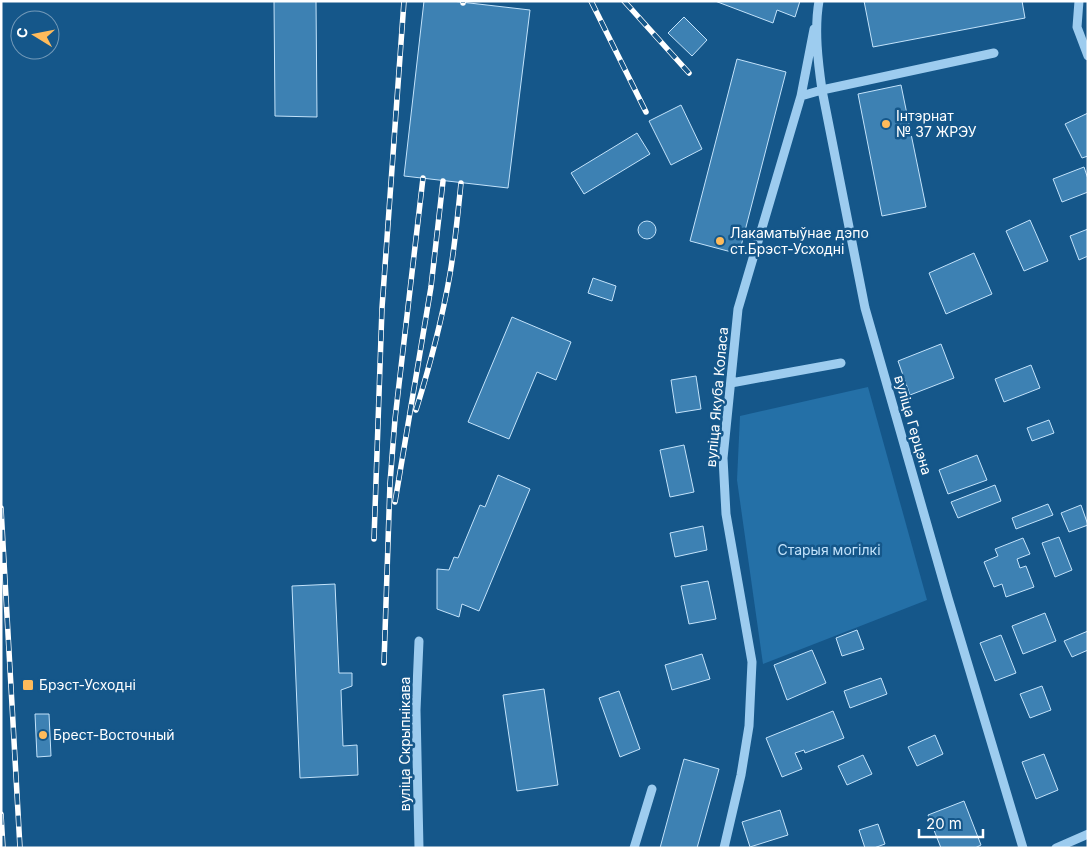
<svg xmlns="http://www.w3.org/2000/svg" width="1089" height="849" viewBox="0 0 1089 849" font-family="Inter,sans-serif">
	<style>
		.green { fill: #2470a7 }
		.building { fill: #3d81b3; stroke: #c3e3fb }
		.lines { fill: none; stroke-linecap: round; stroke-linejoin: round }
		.minor { stroke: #9dccef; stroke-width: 9 }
		.rail-casing { stroke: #fff; stroke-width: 5.5 }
		.rail { stroke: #15578a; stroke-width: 4; stroke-dasharray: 11; stroke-linecap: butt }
		.poi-dot { fill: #ffbb5b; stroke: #15578a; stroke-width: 2 }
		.labels { text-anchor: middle; stroke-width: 5; stroke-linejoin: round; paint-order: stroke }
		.poi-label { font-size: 14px; fill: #fff; stroke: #15578a; text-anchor: start }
		.street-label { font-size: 14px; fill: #fff; stroke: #15578a }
		.park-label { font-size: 14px; fill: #c3e3fb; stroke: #15578a }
	</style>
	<rect width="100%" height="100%" fill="#15578a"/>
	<path class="green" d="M868,387L927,600L763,664L737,480L740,416Z"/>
	<path class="building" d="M274,1H316L317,117L275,116Z
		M424,1H452L530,10L508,188L404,176Z
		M715,1H800L795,17L777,10L773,23Z
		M864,1H1022L1025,18L873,47Z
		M684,17L707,40L692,56L668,33Z
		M737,59L786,72L739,254L690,241Z
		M901,85L926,207L882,216L858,94Z
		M681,105L702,149L671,165L649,121Z
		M1088,113V156L1082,158L1065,124Z
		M637,133L650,154L584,194L571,173Z
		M1084,167L1088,179V192L1062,202L1053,179Z
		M1030,220L1048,261L1024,271L1006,231Z
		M638 230a9 9 0 1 1 18 0a9 9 0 1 1-18 0Z
		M1088,229V256L1079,260L1070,236Z
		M974,253L992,294L946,314L929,273Z
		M593,278L616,286L612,301L588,293Z
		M512,317L571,342L556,380L537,372L509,439L468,422Z
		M941,344L954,378L910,395L898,361Z
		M1031,365L1040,388L1004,402L995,379Z
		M696,376L701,409L676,413L671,380Z
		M1049,420L1054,433L1032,441L1027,428Z
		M684,445L694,492L670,497L660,450Z
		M977,455L987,480L948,494L939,470Z
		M498,475L530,489L479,611L462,604L459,617L437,609V569L449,570L454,557L458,558L480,505L485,507Z
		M995,485L1001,501L958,518L951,502Z
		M1048,504L1053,515L1016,529L1012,518Z
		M1081,505L1088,525L1069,532L1061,513Z
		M703,526L707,550L675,557L670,533Z
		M1059,537L1072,570L1055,577L1042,543Z
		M1023,538L1030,554L1017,559L1020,568L1026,566L1034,587L1006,597L1002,584L994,587L984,562L998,556L995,549Z
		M708,581L716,619L689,624L681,586Z
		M335,584L339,673H352V686L341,690L343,746L357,745L358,775L300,778L292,586Z
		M1045,613L1056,641L1023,654L1012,626Z
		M857,630L864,649L842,656L836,638Z
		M1088,631V650L1072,657L1064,641Z
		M1001,635L1016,673L995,681L980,643Z
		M812,650L826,683L787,700L774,665Z
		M702,654L710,679L672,690L665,665Z
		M881,678L887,694L850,708L844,691Z
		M1042,686L1051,710L1030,718L1020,694Z
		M544,689L558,785L517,791L503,695Z
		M619,691L640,749L620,757L599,698Z
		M833,711L844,738L805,753L804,750L795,753L802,769L782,777L766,738Z
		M35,714H49L51,756L37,757Z
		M935,735L943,754L917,766L908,747Z
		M1044,754L1058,790L1036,799L1022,762Z
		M863,755L872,774L847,785L838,766Z
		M684,759L719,769L697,848H660Z
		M964,801L981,845L975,848H941L928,815Z
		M780,810L788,835L750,847L742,822Z
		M878,824L885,844L874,848H865L859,830Z"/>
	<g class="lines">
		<path class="minor" d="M819,1C814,30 818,62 822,90L865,308L948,598L1023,848
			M1079,1L1077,27L1088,56
			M801,96L822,90L994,53
			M731,383L841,363
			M419,848L416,710L419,641
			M634,848L652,789
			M724,848L741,775L749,726L752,662L726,514L723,458L738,309L801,96L814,29
			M1056,848L1088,834"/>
		<defs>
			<path id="rail" d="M591,1L646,112
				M624,1L689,73
				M463,3V1
				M416,410C430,365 442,320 450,274C455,244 458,213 461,183
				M395,502L431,287L443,181
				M1,508L20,848
				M374,539L382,308L404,1
				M384,663L390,483L395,419L423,178
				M1,814L3,848"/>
		</defs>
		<use href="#rail" class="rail-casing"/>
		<use href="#rail" class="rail"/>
	</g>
	<g class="poi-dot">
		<circle cx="886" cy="124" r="5"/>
		<circle cx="720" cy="241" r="5"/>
		<rect x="22" y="679" width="12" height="12" rx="2.5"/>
		<circle cx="43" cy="735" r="5"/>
	</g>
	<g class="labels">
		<g class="poi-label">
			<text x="896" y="121">Інтэрнат<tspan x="896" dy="16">№ 37 ЖРЭУ</tspan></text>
			<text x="730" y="238">Лакаматыўнае дэпо<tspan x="730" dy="16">ст.Брэст-Усходні</tspan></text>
			<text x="39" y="690">Брэст-Усходні</text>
			<text x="53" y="740">Брест-Восточный</text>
		</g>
		<g class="street-label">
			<text transform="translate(717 397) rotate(-85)" y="5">вуліца Якуба Коласа</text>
			<text transform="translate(913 425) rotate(74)" y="5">вуліца Герцэна</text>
			<text transform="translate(405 744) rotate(-90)" y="5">вуліца Скрыпнікава</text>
		</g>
		<g class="park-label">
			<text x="829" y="555">Старыя могілкі</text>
		</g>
	</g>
	<rect width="1089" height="849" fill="none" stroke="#ffffff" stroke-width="5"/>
	<g transform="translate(35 35) rotate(280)"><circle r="24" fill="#15578a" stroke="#739ab9"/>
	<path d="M0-4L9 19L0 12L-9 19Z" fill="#ffbb5b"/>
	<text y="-8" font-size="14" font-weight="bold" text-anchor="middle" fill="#ffffff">С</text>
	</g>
	<path d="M919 829v8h64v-8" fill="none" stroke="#ffffff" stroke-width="2.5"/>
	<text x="926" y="829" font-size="15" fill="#ffffff" stroke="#15578a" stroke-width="4" paint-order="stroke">20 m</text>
</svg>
